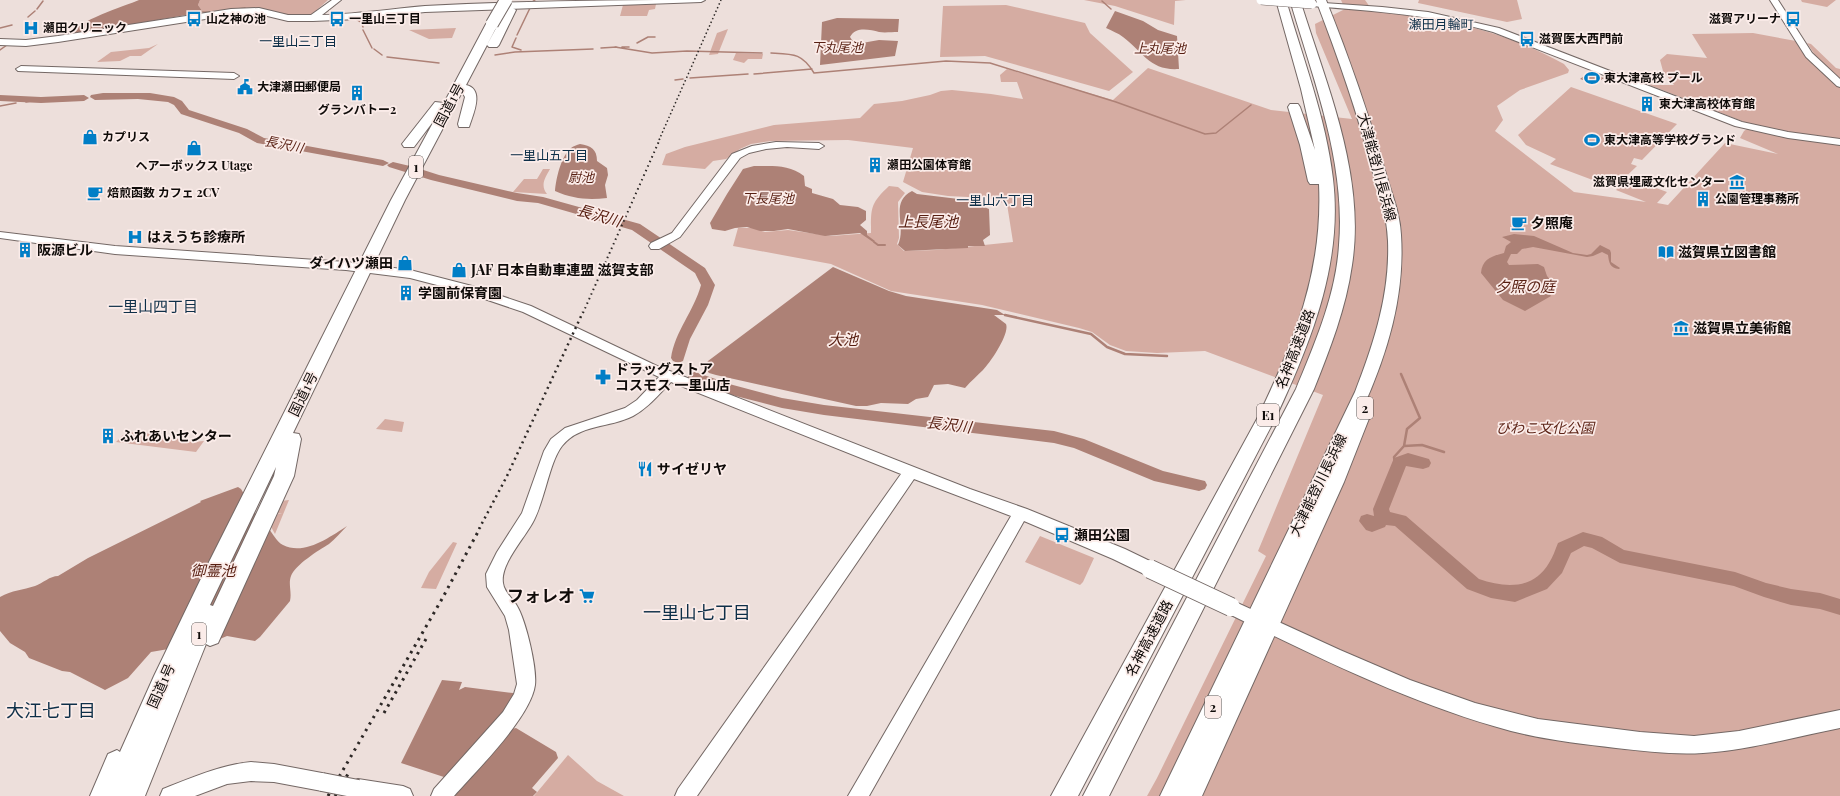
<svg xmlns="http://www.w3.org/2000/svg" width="1840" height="796" viewBox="0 0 1840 796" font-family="'Playfair Display','Noto Sans JP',serif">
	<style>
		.green { fill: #d5aca2 }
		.water { fill: #ad8176 }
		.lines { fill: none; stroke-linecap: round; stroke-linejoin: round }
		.stream-far2 { stroke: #ad8176; stroke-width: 1.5 }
		.stream-far1 { stroke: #ad8176; stroke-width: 2 }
		.stream { stroke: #ad8176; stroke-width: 2.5 }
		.river { fill: #ad8176; fill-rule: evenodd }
		.secondary-casing { stroke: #746865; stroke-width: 2 }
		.primary-casing { stroke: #746865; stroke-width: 2 }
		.highway-casing { stroke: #746865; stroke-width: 2 }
		.secondary { fill: #fff; fill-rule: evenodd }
		.primary { fill: #fff; fill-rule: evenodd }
		.highway { fill: #fff; fill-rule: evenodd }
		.rail-far3 { stroke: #2d2826; stroke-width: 1.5; stroke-dasharray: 1.5 2.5; stroke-linecap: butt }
		.rail-far2 { stroke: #2d2826; stroke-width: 2; stroke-dasharray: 1.5 3.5; stroke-linecap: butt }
		.rail-far1 { stroke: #2d2826; stroke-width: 2.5; stroke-dasharray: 2 4; stroke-linecap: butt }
		.rail { stroke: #2d2826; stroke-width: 3; stroke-dasharray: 2.5 5; stroke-linecap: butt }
		.secondary-bridge-far1-casing { stroke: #746865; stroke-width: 10; stroke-linecap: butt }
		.secondary-bridge-casing { stroke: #746865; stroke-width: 20; stroke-linecap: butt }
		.highway-bridge-casing { stroke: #746865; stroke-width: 14; stroke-linecap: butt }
		.secondary-bridge-far1 { stroke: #fff; stroke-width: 9 }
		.secondary-bridge { stroke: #fff; stroke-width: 18 }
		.highway-bridge { stroke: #fff; stroke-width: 12 }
		.labels { text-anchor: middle; stroke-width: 3.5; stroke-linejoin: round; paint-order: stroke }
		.far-poi-label { font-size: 12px; font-weight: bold; fill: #0f0b09; stroke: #fbece9; text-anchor: start }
		.far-quarter-label { font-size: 13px; fill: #0e2f48; stroke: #fbece9 }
		.far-neighbourhood-label { font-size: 13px; fill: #0e2f48; stroke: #fbece9 }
		.far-water-label { font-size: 13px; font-style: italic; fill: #571e11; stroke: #fbece9 }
		.shield { fill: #fbece9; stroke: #564e4c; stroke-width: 1 }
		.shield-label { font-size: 13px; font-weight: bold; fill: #0f0b09 }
		.street-label { font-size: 14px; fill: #0f0b09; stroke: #fbece9 }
		.poi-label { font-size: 14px; font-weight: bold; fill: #0f0b09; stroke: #fbece9; text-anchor: start }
		.park-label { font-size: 14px; font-style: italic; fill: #5d2417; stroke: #fbece9 }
		.water-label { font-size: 15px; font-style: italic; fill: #571e11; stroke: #fbece9 }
		.neighbourhood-label { font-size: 15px; fill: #0e2f48; stroke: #fbece9 }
		.near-poi-label { font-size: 17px; font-weight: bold; fill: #0f0b09; stroke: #fbece9; text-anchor: end }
		.near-neighbourhood-label { font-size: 18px; fill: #0e2f48; stroke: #fbece9 }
	</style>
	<rect width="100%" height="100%" fill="#eddfdb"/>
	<path class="green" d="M200,0H328L310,16H291L231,9L203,12L198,5Z
		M1084,0H1186L1175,1L1174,25L1115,6Z
		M1341,0H1365L1370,7C1439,19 1502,29 1564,64L1569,70L1568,73L1520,90L1497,106L1503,120L1495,131L1574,192L1646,202L1616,190L1629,178L1667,192L1657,203L1668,205L1725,143L1778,154L1740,138L1744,131L1747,129L1774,135L1840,144V796H1147L1157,778L1266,556L1258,551L1323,395L1205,351L1157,353L1126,351L1110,345L1092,332L1079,328L982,305L891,291L831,264L733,246L738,228H753L765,232L788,230L831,236L871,233C871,208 870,204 889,186L898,187L905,193L898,202L899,238L897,244L904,251L936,250L1013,242L1007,204L988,198L948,196L922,192L903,182L913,148L848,140L771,141L751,144L740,149L726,159L713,161L705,169L662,165L666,154L685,147L774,125L860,118L874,104L902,101L930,95L941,91L952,90L991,94L1023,99L1017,82H1001L1000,75L1007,69L1113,100L1148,68L1271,110L1352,119L1316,33L1315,24L1345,9Z
		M1419,0H1517L1522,19L1507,22L1418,3Z
		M1801,0H1836L1827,7L1802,2Z
		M656,4L655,9L649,10L647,16H620L623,5Z
		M1006,5L1085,23L1090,33L1133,72L1109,91L985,56L940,57L943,6Z
		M456,28L452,38L429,39L409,30Z
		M728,29L718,54L709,55L717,33Z
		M1753,33L1796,41C1809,60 1823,73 1840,87V139L1799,134L1752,125L1629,77H1631L1653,85H1674L1663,71L1660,60L1667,54L1707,58L1692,34Z
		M1807,43L1811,44L1836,68L1840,69V80L1817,58Z
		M158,44L141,56H130L120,61L97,62L111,52L149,48Z
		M736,53L763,54L762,59H748L744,63L733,60Z
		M1571,87L1677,124L1642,160L1634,158L1631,164L1637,166L1614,188L1550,164L1556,159L1526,145L1518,135Z
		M543,169H550C545,178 540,185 547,194L513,192L524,179H537Z
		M385,419L404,422L402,432L376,429Z
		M126,432L157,434L192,442L204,441L196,452L116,442Z
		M289,500L275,534L270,525L275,515L282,513L276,514L281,501Z
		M1040,536L1094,558L1083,582L1080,585L1025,562Z
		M453,542L457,543L436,589L421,588L429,572Z
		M568,755L597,781L624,796H534Z"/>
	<path class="water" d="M139,0H200L198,5L203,12L72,35C75,21 125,6 139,0Z
		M1115,11L1143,21L1158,30L1177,36L1179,69C1150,71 1143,52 1123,37C1118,33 1112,31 1106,28Z
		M837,18L899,19L898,32C892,32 884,33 879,32C870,30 856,26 850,37L852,40L862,43L879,40L898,41L895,56L820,65L822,22Z
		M1588,73L1604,78L1595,84L1580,79Z
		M580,144C591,146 597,149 597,161L607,168L608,175L605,185L607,198C588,200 573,199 555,191C556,179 561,156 571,148C573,146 577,145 580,144Z
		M754,166C772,166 789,164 804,176L805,186L812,189V193L833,199L840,205L858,207L866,211V220L860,225L867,231V235L875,241L873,242L860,233L825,236L788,229L774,231H760L747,227L735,228L725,231L712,229L710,223L727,194L743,169Z
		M912,191L917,194L967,200L989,209L990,235L983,240L985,246H968V248L905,251L898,245C907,225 889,203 912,191Z
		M1514,234L1534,236L1573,253L1587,255L1591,254L1600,245L1610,250L1611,253V262L1620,268L1619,269C1610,268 1609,263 1608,255L1602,252L1593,256L1587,257L1533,247L1522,249L1517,254H1511L1507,262L1509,265L1538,264L1544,267L1547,276L1552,282L1546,289L1551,296L1525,311L1503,300L1481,273C1482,259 1492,256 1504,253L1506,246L1511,242L1502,237Z
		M833,267L889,291L906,296L997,310L1005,315H994L1006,324C1010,334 990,363 983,370C977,376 971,381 965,388L948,384L934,385L928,397L916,399L908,404L881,403L867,406H856L716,375L709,373L704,367L708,361Z
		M238,487L241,489L265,529H269C273,534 277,542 283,545C304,556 330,537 347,526C341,532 335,539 329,544C319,550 295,565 291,576C288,584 292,592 290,601L260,637L255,641L227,636L215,641L151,652L128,678L105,690L70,672L62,671L29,658L25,652L10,643L0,631V597C12,590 23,590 35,586C43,583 50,576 58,576L88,558L201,502L200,501Z
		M442,680L462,682L459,690L465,687L513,693L515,696L510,707L447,778L401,763Z
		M516,728L556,752L558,758L532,788L537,792L533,796H449L507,730Z"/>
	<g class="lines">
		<path class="stream-far2" d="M1102,1L1111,9
			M532,2L535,0
			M37,9L43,1
			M237,9L245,8
			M203,12H214
			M28,17L35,11
			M354,18L361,22L363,27
			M0,28L12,25
			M363,30L372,48
			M517,35L530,8
			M516,38L512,47L521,50
			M637,43L648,37H655
			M615,47L652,53L687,51L762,53
			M622,47H629
			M601,48L617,47
			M374,49L382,55
			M0,50L7,45
			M771,53C793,54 802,53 814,73L946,61L990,63L1116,102L1205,134L1216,133L1251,105
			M495,55L515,52L593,49
			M387,57L439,63
			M754,74L812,69
			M690,78L748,74
			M675,80L683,79
			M26,102L36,100
			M0,106L16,103"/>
		<path class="stream-far1" d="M874,242L878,245H885"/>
		<path class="stream" d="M1005,315L1091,334L1107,347L1125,354L1167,356
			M1404,446L1422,445L1444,452
			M1396,470L1394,457L1404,446L1407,429L1420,418L1401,374"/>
		<path class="river" d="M103,93H150L174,97L182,101L189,110L247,129L264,138L383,160L389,163L383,166L257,143L239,133L181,114L174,105L168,102L138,99L95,100L90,97L91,95Z
			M0,95L41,97L84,95L89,98L84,101L41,103L0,101Z
			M393,162L414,167L439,175L517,193L543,197L640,224L705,268L715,285L708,305L690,339L683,361L678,363L673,361L671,358C675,331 694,311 701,285L695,273L632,230L538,203L517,201L431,180L389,167L387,165Z
			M695,372L733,385L782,398L824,405L1054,431L1084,439L1163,471L1205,481L1207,485L1205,489L1199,491L1154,481L1074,448L1054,443L824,415L782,408L724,393L690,381L688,377L690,373Z
			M1408,453L1429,459L1431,463L1429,467L1423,469L1406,466L1389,509L1390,512L1406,516L1479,579C1505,588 1533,590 1549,563C1553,557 1555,550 1558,543L1583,532L1602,537L1624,550L1735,572L1766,583L1791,589L1820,593L1840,599V615L1820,609L1791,605L1764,597L1734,586L1620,563L1592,548L1584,546L1571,553L1562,573L1547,589L1515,602L1491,598L1467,589L1395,526L1386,525L1385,527L1372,532L1366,530L1359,521L1361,516L1367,514L1374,516L1373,509L1394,458Z"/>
		<defs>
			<path id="secondary" d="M332,0H341L322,15C357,14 391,9 425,6C518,1 613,0 705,0L701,2L425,12L358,19L313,21H288L259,14L231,15L58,42L26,46L0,45V39L26,40L58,36L231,9L259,8L288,15H311Z
				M1770,0H1778L1812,53L1840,79V87L1837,86L1806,57Z
				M1309,2L1382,7L1428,12L1499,28L1742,122L1788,132L1840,139V145L1788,138L1735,126L1493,32C1434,15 1373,11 1312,6H1309Z
				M21,66L234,73L239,76L234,79L18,71L16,69Z
				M776,142L819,143L824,146L819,149L787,147L766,149L749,153L740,158L680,237L659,249H651L649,246L651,243L672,233L732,154L752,146Z
				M0,232L115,246L346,262L410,270L472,286L531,306L657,366L970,489L1027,509L1125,549L1156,564L1158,569L1156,574L1150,576L1144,574L1113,559L1024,521L869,796H848L1011,516L914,479L697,796H675L678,789L901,474L671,382C659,394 648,408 633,416C610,428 579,424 562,446C549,463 545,500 533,522C524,539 500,564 503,583C504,592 513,599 517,606C526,621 537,668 535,685C531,717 476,771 454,796H431L434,789L503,712L514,694L517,684L509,630L505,616L487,587L486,574L497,552L522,513L544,451L551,439L565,428L625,408L637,400L659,377L523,312L464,292L410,278L346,270L115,254L0,238Z
				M1231,600L1340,650L1410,680L1475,703L1538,719L1640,732L1694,736L1739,731L1840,710V728C1795,737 1749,750 1703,753C1674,755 1645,751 1616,748C1581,744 1546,740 1511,731C1411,704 1317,657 1225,612L1222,607L1225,602Z
				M251,762L274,764L322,773L329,775L332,782L329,789L322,791L274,782L251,781L227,784L195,796H160L163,789C191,778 220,765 251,762Z
				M358,779L403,786L410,789L413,796H351L348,789L351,782Z"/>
			<path id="primary" d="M1316,0H1326C1349,57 1369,115 1386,174C1392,195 1400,213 1401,235C1405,297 1387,355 1362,410L1368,412L1370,416L1344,482L1202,796H1160L1355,392C1374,343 1390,294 1388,241C1387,215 1380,198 1373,173C1358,114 1338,57 1316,0Z"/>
			<path id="highway" d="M1276,0H1286C1303,59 1326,118 1333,179C1343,263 1311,342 1276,417L1078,796H1051L1258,417C1295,340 1323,271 1319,184H1310L1308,181L1300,145L1288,107L1290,104H1298L1300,107L1315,150L1301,89Z
				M1290,0H1300C1326,84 1366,175 1352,265C1346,308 1330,349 1314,389L1109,796H1083L1296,389C1315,343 1336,295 1339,245C1346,161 1313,79 1290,0Z
				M511,7L516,10L499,45L497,47H489L487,45L506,10Z
				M492,21L498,24L466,85C484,89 474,112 470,124L469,127H459L458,124L465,97L462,92L405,200L293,433L299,434L301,439L294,476L218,643L210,646L206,644L145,796H90L108,754L117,750L120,752L154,676L209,562L391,200L435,119L414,147H404L402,144L435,102L444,103L486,24ZM276,467L274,476L213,606L210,605Z"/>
		</defs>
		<use href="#secondary" class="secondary-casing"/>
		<use href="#primary" class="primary-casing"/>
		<use href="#highway" class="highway-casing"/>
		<use href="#secondary" class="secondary"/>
		<use href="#primary" class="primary"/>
		<use href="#highway" class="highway"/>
		<path class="rail-far3" d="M659,140L721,0"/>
		<path class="rail-far2" d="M583,313L660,139"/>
		<path class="rail-far1" d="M479,529L507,476L583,312"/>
		<path class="rail" d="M384,713L426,639
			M328,796L442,599L480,528
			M335,796L348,774"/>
		<defs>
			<path id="secondary-bridge-far1" d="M1261,0L1312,4"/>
			<path id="secondary-bridge" d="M1150,569L1231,607
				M322,782L358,789"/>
			<path id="highway-bridge" d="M492,24L506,0"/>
		</defs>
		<use href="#secondary-bridge-far1" class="secondary-bridge-far1-casing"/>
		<use href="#secondary-bridge" class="secondary-bridge-casing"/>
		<use href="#highway-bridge" class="highway-bridge-casing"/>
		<use href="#secondary-bridge-far1" class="secondary-bridge-far1"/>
		<use href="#secondary-bridge" class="secondary-bridge"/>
		<use href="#highway-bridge" class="highway-bridge"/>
	</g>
	<defs>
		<symbol id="bus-bare" viewBox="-9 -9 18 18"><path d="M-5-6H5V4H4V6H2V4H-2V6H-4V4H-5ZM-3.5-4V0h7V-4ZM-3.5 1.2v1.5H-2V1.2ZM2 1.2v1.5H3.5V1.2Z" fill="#007ec6" stroke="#fbece9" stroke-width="2.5" paint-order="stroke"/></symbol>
		<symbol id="hospital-bare" viewBox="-9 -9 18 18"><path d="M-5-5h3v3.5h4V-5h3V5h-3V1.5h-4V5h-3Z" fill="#007ec6" stroke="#fbece9" stroke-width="2.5" paint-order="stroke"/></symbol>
		<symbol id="stadium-bare" viewBox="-9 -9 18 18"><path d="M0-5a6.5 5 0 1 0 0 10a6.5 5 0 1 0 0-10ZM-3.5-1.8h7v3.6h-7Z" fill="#007ec6" stroke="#fbece9" stroke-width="2.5" paint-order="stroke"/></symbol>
		<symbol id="civic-bare" viewBox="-9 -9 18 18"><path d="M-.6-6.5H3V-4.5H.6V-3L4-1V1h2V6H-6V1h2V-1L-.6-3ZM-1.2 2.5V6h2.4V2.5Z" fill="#007ec6" stroke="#fbece9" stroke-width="2.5" paint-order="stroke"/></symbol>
		<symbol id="building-bare" viewBox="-9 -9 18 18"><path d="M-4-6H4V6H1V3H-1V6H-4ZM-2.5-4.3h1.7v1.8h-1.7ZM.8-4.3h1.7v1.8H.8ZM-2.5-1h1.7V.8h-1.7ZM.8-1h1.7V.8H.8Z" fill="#007ec6" stroke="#fbece9" stroke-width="2.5" paint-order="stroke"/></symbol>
		<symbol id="shop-bare" viewBox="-9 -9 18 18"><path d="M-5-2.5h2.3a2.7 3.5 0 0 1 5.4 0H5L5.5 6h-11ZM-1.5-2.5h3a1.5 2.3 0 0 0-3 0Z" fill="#007ec6" stroke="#fbece9" stroke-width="2.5" paint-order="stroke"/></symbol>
		<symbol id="museum-bare" viewBox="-9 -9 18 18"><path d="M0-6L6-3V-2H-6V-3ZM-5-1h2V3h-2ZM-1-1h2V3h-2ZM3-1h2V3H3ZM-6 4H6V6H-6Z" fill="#007ec6" stroke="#fbece9" stroke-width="2.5" paint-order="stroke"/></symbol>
		<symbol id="cafe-bare" viewBox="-9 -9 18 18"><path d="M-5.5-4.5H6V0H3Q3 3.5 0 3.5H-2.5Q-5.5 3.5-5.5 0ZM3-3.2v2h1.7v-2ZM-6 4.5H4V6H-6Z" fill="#007ec6" stroke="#fbece9" stroke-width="2.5" paint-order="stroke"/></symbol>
		<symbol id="library-bare" viewBox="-9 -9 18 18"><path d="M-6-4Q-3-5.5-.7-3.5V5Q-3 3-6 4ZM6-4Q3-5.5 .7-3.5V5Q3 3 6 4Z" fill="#007ec6" stroke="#fbece9" stroke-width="2.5" paint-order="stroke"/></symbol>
		<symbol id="pharmacy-bare" viewBox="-9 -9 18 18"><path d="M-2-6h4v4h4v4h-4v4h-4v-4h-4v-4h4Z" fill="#007ec6" stroke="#fbece9" stroke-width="2.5" paint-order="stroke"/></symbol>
		<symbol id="restaurant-bare" viewBox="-9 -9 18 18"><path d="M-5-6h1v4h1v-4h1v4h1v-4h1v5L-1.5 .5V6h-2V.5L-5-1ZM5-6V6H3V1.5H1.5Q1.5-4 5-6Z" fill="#007ec6" stroke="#fbece9" stroke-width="2.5" paint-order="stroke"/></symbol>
		<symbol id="supermarket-bare" viewBox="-9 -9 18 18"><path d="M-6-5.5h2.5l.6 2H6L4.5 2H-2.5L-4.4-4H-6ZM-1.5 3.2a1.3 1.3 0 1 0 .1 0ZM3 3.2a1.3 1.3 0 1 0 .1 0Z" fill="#007ec6" stroke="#fbece9" stroke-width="2.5" paint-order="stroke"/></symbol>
	</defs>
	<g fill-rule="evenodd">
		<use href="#bus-bare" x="183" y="8" width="22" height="22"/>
		<use href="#bus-bare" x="326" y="8" width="22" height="22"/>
		<use href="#bus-bare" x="1782" y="8" width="22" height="22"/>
		<use href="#hospital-bare" x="20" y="17" width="22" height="22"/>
		<use href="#bus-bare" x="1516" y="28" width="22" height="22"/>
		<use href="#stadium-bare" x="1581" y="67" width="22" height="22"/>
		<use href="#civic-bare" x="234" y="76" width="22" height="22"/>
		<use href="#building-bare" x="346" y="82" width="22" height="22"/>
		<use href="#building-bare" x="1636" y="93" width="22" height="22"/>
		<use href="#shop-bare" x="79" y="126" width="22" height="22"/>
		<use href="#stadium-bare" x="1581" y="129" width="22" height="22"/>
		<use href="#shop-bare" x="183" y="137" width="22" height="22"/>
		<use href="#building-bare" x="864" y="154" width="22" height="22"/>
		<use href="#museum-bare" x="1726" y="171" width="22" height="22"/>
		<use href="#cafe-bare" x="84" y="182" width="22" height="22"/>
		<use href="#building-bare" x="1692" y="188" width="22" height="22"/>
		<use href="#cafe-bare" x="1508" y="212" width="22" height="22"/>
		<use href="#hospital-bare" x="124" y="226" width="22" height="22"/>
		<use href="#building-bare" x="14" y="239" width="22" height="22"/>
		<use href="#library-bare" x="1655" y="241" width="22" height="22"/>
		<use href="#shop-bare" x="394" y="252" width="22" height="22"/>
		<use href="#shop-bare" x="448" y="259" width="22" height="22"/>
		<use href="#building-bare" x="395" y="282" width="22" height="22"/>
		<use href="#museum-bare" x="1670" y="317" width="22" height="22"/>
		<use href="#pharmacy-bare" x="592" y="366" width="22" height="22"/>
		<use href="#building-bare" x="97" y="425" width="22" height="22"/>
		<use href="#restaurant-bare" x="634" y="458" width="22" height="22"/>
		<use href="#bus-bare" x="1051" y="524" width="22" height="22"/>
		<use href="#supermarket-bare" x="576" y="585" width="22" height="22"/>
	</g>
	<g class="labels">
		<g class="far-poi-label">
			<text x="206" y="23">山之神の池</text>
			<text x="349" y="23">一里山三丁目</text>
			<text x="1781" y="23" text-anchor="end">滋賀アリーナ</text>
			<text x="43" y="32">瀬田クリニック</text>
			<text x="1539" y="43">滋賀医大西門前</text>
			<text x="1604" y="82">東大津高校 プール</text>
			<text x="257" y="91">大津瀬田郵便局</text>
			<text x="1659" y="108">東大津高校体育館</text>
			<text x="357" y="114" text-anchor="middle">グランバトー2</text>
			<text x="102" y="141">カプリス</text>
			<text x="1604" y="144">東大津高等学校グランド</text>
			<text x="887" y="169">瀬田公園体育館</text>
			<text x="194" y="170" text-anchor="middle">ヘアーボックス Utage</text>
			<text x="1725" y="186" text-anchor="end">滋賀県埋蔵文化センター</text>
			<text x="107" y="197">焙煎函数 カフェ 2CV</text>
			<text x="1715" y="203">公園管理事務所</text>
		</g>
		<g class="far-quarter-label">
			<text x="1441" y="29">瀬田月輪町</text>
		</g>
		<g class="far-neighbourhood-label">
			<text x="298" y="46">一里山三丁目</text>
			<text x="549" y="160">一里山五丁目</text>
			<text x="995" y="205">一里山六丁目</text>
		</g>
		<g class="far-water-label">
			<text x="837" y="52">下丸尾池</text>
			<text x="1160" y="53">上丸尾池</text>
			<text transform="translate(284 144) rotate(11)" y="5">長沢川</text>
			<text x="581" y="182">尉池</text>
			<text x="768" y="203">下長尾池</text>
		</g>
		<g class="shield">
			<rect x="409" y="156" width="14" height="22" rx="3"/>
			<rect x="1357" y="397" width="16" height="22" rx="3"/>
			<rect x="1257" y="404" width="22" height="22" rx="3"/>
			<rect x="192" y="623" width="14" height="22" rx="3"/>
			<rect x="1205" y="696" width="16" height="22" rx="3"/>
		</g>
		<g class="shield-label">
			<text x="416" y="172">1</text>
			<text x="1365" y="413">2</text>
			<text x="1268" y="420">E1</text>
			<text x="199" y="639">1</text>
			<text x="1213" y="712">2</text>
		</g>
		<g class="street-label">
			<text transform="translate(449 105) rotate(-62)" y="5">国道1号</text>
			<text transform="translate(1377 167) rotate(75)" y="5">大津能登川長浜線</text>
			<text transform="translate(1295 349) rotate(-69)" y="5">名神高速道路</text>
			<text transform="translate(303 394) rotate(-64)" y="5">国道1号</text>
			<text transform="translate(1318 485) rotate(-64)" y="5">大津能登川長浜線</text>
			<text transform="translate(1149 638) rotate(-62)" y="5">名神高速道路</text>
			<text transform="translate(161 686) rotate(-66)" y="5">国道1号</text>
		</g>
		<g class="poi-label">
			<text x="1531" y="228">夕照庵</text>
			<text x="147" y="242">はえうち診療所</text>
			<text x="37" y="255">阪源ビル</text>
			<text x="1678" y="257">滋賀県立図書館</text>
			<text x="393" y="268" text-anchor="end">ダイハツ瀬田</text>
			<text x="471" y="275">JAF 日本自動車連盟 滋賀支部</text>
			<text x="418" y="298">学園前保育園</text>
			<text x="1693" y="333">滋賀県立美術館</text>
			<text x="615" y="374">ドラッグストア<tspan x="615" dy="16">コスモス 一里山店</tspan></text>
			<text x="120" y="441">ふれあいセンター</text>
			<text x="657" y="474">サイゼリヤ</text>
			<text x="1074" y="540">瀬田公園</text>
		</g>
		<g class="park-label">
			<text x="1545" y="433">びわこ文化公園</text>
		</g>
		<g class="water-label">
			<text transform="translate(599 216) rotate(16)" y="5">長沢川</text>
			<text x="928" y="227">上長尾池</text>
			<text x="1525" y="292">夕照の庭</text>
			<text x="843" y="345">大池</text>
			<text transform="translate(949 425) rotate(7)" y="5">長沢川</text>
			<text x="213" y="576">御霊池</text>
		</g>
		<g class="neighbourhood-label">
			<text x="153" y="312">一里山四丁目</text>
		</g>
		<g class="near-poi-label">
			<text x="575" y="602">フォレオ</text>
		</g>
		<g class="near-neighbourhood-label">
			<text x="697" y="619">一里山七丁目</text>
			<text x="51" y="717">大江七丁目</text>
		</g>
	</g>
</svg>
